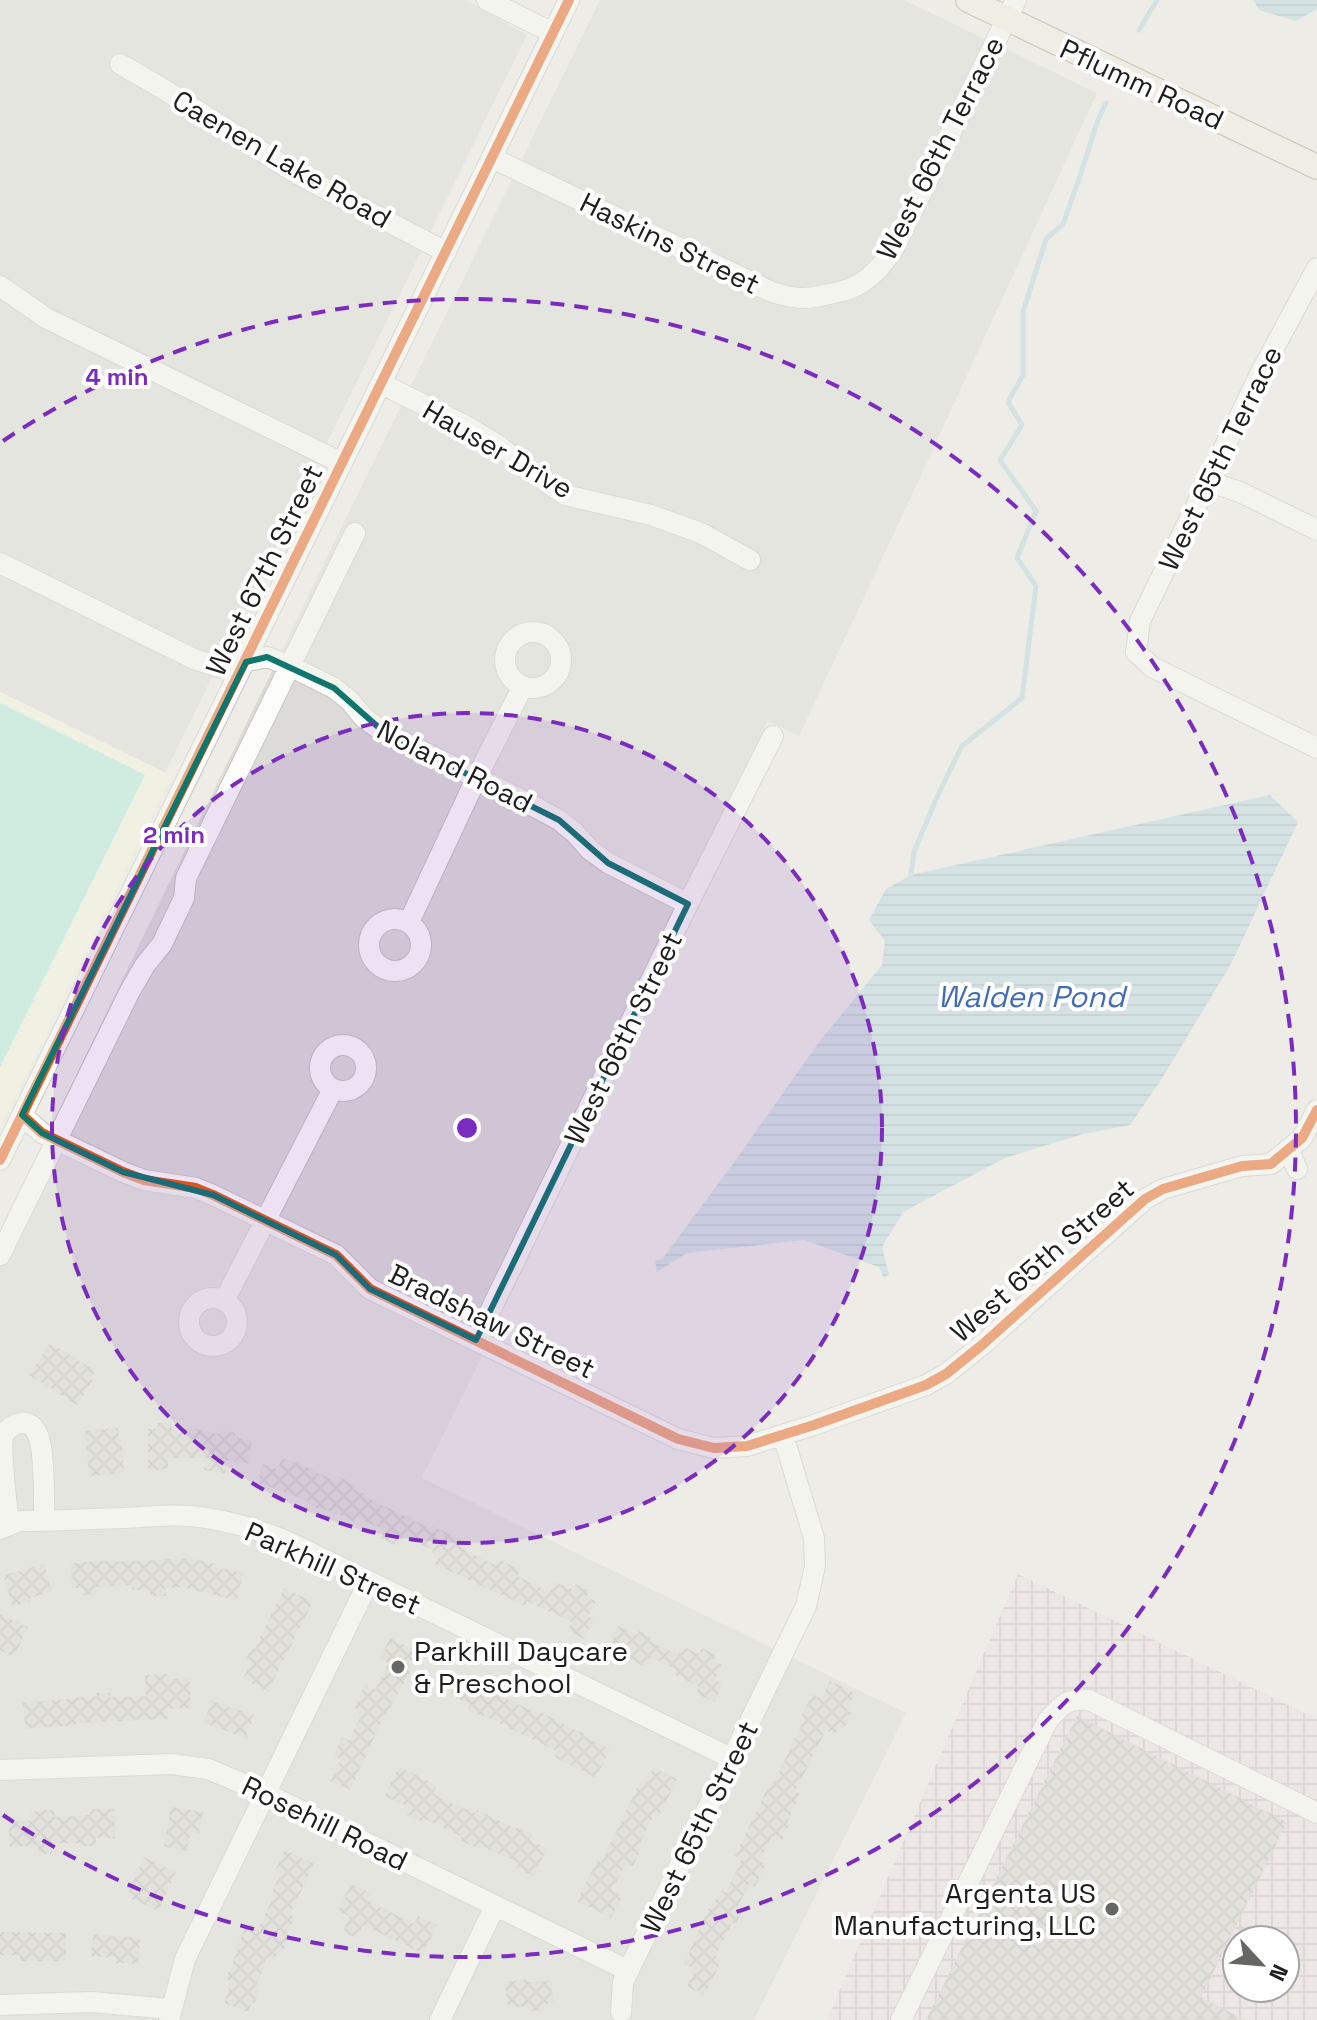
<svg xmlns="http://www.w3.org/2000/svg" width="1317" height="2020" viewBox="0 0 1317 2020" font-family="'Space Grotesk',sans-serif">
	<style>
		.residential { fill: #dcdbd8 }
		.industrial { fill: url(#industrial-grid); fill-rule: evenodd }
		.education { fill: #f4f6e0 }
		.pitch { fill: #aee8d7 }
		.water { fill: url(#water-rules) }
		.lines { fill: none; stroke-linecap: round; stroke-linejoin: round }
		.stream { stroke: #b7d4e2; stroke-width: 5 }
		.building { fill: url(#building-cross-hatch) }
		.minor-casing { stroke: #c5c5c2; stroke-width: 22 }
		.major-casing { stroke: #a39d82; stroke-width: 26 }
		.minor { stroke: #fcfcfb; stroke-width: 20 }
		.major { stroke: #f1ede3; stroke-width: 24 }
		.cycleway-casing { stroke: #fff; stroke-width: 15 }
		.cycleway { stroke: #e8590c; stroke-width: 10 }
		.marked { fill: none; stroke: #0f766e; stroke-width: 6; stroke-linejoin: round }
		.ring { fill: none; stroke: #7b2cbf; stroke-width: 4; stroke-dasharray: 14 10 }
		.poi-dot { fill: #666664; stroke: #fff; stroke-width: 3 }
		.labels { text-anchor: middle; stroke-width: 8; stroke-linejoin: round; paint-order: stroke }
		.street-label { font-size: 28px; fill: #1e1e1e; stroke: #fff }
		.poi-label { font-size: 28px; fill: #1e1e1e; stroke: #fff; text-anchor: start }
		.water-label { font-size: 30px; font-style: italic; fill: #436cb5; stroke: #fff }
		.centre { fill: #7b2cbf; stroke: #fff; stroke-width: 4 }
		.ring-label { font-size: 24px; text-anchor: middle; font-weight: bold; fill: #7b2cbf; stroke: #fff; stroke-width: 8; stroke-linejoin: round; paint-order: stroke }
	</style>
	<defs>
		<pattern id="industrial-grid" width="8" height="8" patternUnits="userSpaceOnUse" patternTransform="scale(2)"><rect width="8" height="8" fill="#ebdfe4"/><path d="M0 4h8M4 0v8" fill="none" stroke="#c9bfc3"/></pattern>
		<pattern id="water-rules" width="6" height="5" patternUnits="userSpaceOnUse" patternTransform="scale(2)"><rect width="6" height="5" fill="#b7d4e2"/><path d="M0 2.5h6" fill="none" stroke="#9db6c1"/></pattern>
		<pattern id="building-cross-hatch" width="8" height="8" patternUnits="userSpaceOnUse" patternTransform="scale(2)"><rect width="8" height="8" fill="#d5d3cf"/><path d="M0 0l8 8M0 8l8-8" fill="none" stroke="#b6b5b1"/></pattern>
	</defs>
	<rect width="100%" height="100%" fill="#edece6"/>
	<path class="residential" d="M0,0H466L527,35L165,773L0,692Z
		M600,0H904L1097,93L911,497L799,736L768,721L465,1345L483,1354L422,1478L906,1713L754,2020H0V1232L348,514Z"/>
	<path class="industrial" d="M1018,1574L1317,1719V2020H827ZM1237,1940H1285V1988H1237Z"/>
	<path class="education" d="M0,692L172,776L0,1127Z"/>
	<path class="pitch" d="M0,703L145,775L0,1067Z"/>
	<path class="water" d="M1253,0H1317V9L1296,21L1259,10Z
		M1270,795L1298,822L1231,964L1161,1080L1130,1125L1083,1134L1005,1158L903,1212L882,1247L889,1274L884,1278L879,1267L804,1240L687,1253L657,1272L655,1261L663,1258L735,1161L819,1042L882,965L885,941L869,920L886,889L911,875Z"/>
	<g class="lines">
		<path class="stream" d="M1139,30L1157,0
			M911,875L914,852L937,797L962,746L1022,698L1036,586L1017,558L1036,511L1000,460L1022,425L1008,402L1023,375V312L1046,239L1063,224L1079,179L1098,120L1106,103"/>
	</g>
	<path class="building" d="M50,1343L95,1371L90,1379L93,1380L77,1405L29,1375Z
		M157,1423H172V1429H195L220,1434L221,1430L235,1433L234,1437L252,1441L248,1464L228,1460L225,1474L204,1470L207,1458H168V1469L148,1470V1429H158Z
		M118,1428L119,1440L121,1439L124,1473L89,1476L85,1431Z
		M282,1458L307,1467L337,1482L340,1477L354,1484L352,1488L367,1495L366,1497L430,1528L431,1525L468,1543L465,1550L495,1565L498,1559L520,1570L517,1576L550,1592L555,1582L573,1590L576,1584L589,1591L586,1597L596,1601L588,1616L594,1619L584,1639L568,1631L572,1622L527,1601L525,1606L435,1564L439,1556L432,1552L433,1550L404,1536L399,1547L380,1538L384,1530L356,1517L354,1522L337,1513L336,1515L325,1509L324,1511L307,1503L308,1501L257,1482L263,1464L278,1470Z
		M190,1558L217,1564L216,1567L243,1573L237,1600L180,1587L165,1588L166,1596L150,1597V1590H132V1585L96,1587L97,1594L83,1595V1588H72L71,1563L116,1560V1562Z
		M44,1564L52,1592L30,1598V1602L12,1607L4,1575Z
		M284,1588L313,1602L268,1691L243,1679L251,1662L246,1660L252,1647L255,1649Z
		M0,1614L28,1627L14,1657L0,1650Z
		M619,1626L637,1635L639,1631L651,1637L649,1641L678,1655L682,1646L699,1654L702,1648L716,1655L713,1661L722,1665L715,1680L723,1684L714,1702L696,1693L699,1686L673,1674L676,1670L651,1657L646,1667L608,1650Z
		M390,1638L418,1652L408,1671L410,1672L379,1727L350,1790L330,1781L341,1759L334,1756L342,1737L349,1740L361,1716L358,1715L360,1711L354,1708L365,1685L375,1690L388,1663L380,1658Z
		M169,1674V1679L189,1678L191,1708L167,1709L168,1719L75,1723L76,1725L25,1729L23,1703L97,1696L96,1693H110L111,1697L146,1696L145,1675Z
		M459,1676L537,1713L538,1711L584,1734L583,1736L610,1749L596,1778L554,1757L557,1751L483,1715L482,1717L468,1710L470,1704L450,1695Z
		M830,1681L855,1693L847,1711L851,1713L844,1728L839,1726L835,1734L826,1730L795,1792L800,1794L787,1823L790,1824L782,1840L772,1836L760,1861L766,1864L755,1887L749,1884L737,1909L742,1911L736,1925L732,1922L716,1956L722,1959L721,1962L705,1995L687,1987L696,1969L684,1964L709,1908L710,1909L718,1895L719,1896L722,1890L726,1893L742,1859L735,1856L771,1781L774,1782L804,1720L800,1719L812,1694L821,1699Z
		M211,1701L254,1715L246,1738L204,1723Z
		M1077,1716L1287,1822L1201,1997L1245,2020H926Z
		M399,1767L437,1785L433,1793L437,1796L476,1814L477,1810L516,1829L517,1827L532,1834L529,1840L547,1848L534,1876L517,1868L519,1863L482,1846L480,1850L460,1840L462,1837L427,1820L425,1823L407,1815L410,1808L385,1796Z
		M653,1767L677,1779L659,1817L654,1814L638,1847L642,1848L633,1866L627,1862L612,1890L623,1896L611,1918L577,1901L597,1861L601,1863L640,1782L645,1784Z
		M171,1807L203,1812L199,1834L190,1832L187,1851L164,1847Z
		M90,1809H114L115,1839L103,1837L96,1838V1846H80V1843H52V1853L38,1854V1845L10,1847L8,1822L31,1821V1811L54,1810L55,1817L90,1815Z
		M285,1850L314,1864L290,1915L295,1917L286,1935L290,1937L283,1952L279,1951L274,1961L267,1958L255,1989L260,1991L254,2004L252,2002L248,2012L224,2003L232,1981L226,1979L240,1944L238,1943L248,1923L258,1928L275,1894L271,1893L281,1873L275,1871Z
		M144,1857L176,1872L158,1911L126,1896Z
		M351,1884L371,1893L367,1900L414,1924L418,1916L437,1925L423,1954L363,1925L357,1938L343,1932L350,1916L338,1911Z
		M0,1932L66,1933V1961H20V1955H0Z
		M93,1934L140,1938L138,1964L115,1963L116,1958L91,1956Z
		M529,1979V1982L551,1981L554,2003L544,2004L545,2010L529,2011L528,2006L508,2008L505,1982Z"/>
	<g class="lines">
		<defs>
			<path id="minor" d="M487,0L553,33
				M120,64L160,87L299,175L446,252
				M492,158L772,292C795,299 807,300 829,294C837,292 847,291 854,287C872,279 885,262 895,246L1016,0
				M1317,268L1260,374L1140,621L1136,652L1152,667L1317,748
				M0,286L46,318L342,463
				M382,384L468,427L498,445L527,469L565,495L651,515L701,533L750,560
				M1208,481L1242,493L1317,530
				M0,563L194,659L219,667L267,657L290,666L334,688L350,701L364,718L385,733L518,798L559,820L575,833L590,850L608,863L688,904
				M505 660a28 28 0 1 1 56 0a28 28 0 1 1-56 0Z
				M369 945a26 26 0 1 1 52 0a26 26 0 1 1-52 0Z
				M409,922L476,779L523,686
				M320 1068a23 23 0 1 1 46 0a23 23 0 1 1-46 0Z
				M22,1115L42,1133L123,1172L144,1180L196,1188L213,1195L336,1255L370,1289L678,1439L714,1448L747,1446L814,1425L926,1385L946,1374L982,1345L1145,1199L1163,1189L1242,1166L1271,1164L1302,1138L1317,1110
				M1288,1149L1297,1169
				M0,1160L569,0
				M0,1255L130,991L145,965L162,944L184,898L186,878L355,533
				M189 1322a24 24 0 1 1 48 0a24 24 0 1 1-48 0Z
				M224,1301L333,1089
				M476,1340L688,904L773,736
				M9,1525C7,1504 0,1455 3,1437C5,1431 10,1427 16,1424C25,1421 33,1424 37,1433C45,1447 44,1502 44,1521
				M0,1529L20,1521C54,1521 89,1519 124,1518C146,1517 169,1514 191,1516C228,1520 263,1530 297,1546L733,1759
				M0,1770L172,1764L208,1769L265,1793L629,1971
				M0,2005L91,2002L171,2009
				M621,2012L623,1982L806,1606L815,1566L814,1538L783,1435
				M169,2020L185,1959L369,1581
				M440,2020L495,1906
				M901,2020L1048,1720C1063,1704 1067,1698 1089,1700L1317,1813"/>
			<path id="major" d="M968,0L1317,167"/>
		</defs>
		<use href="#minor" class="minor-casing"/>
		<use href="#major" class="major-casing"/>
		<use href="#minor" class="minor"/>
		<use href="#major" class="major"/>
		<defs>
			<path id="cycleway" d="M22,1115L42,1133L123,1172L144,1180L196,1188L213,1195L336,1255L370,1289L678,1439L714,1448L747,1446L814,1425L926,1385L946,1374L982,1345L1145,1199L1163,1189L1242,1166L1271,1164L1302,1138L1317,1110
				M0,1160L569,0"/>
		</defs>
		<use href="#cycleway" class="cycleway-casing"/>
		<use href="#cycleway" class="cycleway"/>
	</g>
	<path d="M0 0H1317V2020H0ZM267,657L334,688L385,733L559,820L608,863L688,904L476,1340L370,1289L336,1255L213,1195L123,1172L42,1133L22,1115L246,662Z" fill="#edece6" fill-opacity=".55" fill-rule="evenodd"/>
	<path class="marked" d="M267,657L334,688L385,733L559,820L608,863L688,904L476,1340L370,1289L336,1255L213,1195L123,1172L42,1133L22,1115L246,662Z"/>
	<circle cx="467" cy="1128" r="415" fill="#7b2cbf" fill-opacity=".12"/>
	<g class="ring">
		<circle cx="467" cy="1128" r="415"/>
		<path d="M3 441A829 829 0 1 1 3 1815"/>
	</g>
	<g class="poi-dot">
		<circle cx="398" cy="1667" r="8"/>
		<circle cx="1112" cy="1909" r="8"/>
	</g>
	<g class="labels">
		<g class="street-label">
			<text transform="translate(1142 84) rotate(25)" y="10">Pflumm Road</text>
			<text transform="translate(940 148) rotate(-63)" y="10">West 66th Terrace</text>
			<text transform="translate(282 159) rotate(30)" y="10">Caenen Lake Road</text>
			<text transform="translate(670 243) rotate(26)" y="10">Haskins Street</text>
			<text transform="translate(498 449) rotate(30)" y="10">Hauser Drive</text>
			<text transform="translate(1220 458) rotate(-64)" y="10">West 65th Terrace</text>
			<text transform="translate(264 570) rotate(-64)" y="10">West 67th Street</text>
			<text transform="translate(455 766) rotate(27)" y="10">Noland Road</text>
			<text transform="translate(623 1038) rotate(-64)" y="10">West 66th Street</text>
			<text transform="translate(1042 1260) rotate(-41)" y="10">West 65th Street</text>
			<text transform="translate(492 1321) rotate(26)" y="10">Bradshaw Street</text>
			<text transform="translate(333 1568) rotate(24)" y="10">Parkhill Street</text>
			<text transform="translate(325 1823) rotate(26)" y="10">Rosehill Road</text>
			<text transform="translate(699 1827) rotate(-64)" y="10">West 65th Street</text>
		</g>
		<g class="poi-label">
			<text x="414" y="1661">Parkhill Daycare<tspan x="414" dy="32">&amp; Preschool</tspan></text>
			<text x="1096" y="1903" text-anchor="end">Argenta US<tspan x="1096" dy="32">Manufacturing, LLC</tspan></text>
		</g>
		<g class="water-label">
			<text x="1031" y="1007">Walden Pond</text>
		</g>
	</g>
	<circle cx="467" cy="1128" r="12" class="centre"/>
	<g class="ring-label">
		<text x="117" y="385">4 min</text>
		<text x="174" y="843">2 min</text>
	</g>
	<g transform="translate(1261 1964) rotate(116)"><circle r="38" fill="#ffffff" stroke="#a5a5a5" stroke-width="2"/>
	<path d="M0-6L14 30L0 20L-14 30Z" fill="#666664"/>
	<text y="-12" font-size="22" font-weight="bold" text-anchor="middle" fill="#1e1e1e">N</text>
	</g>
</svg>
